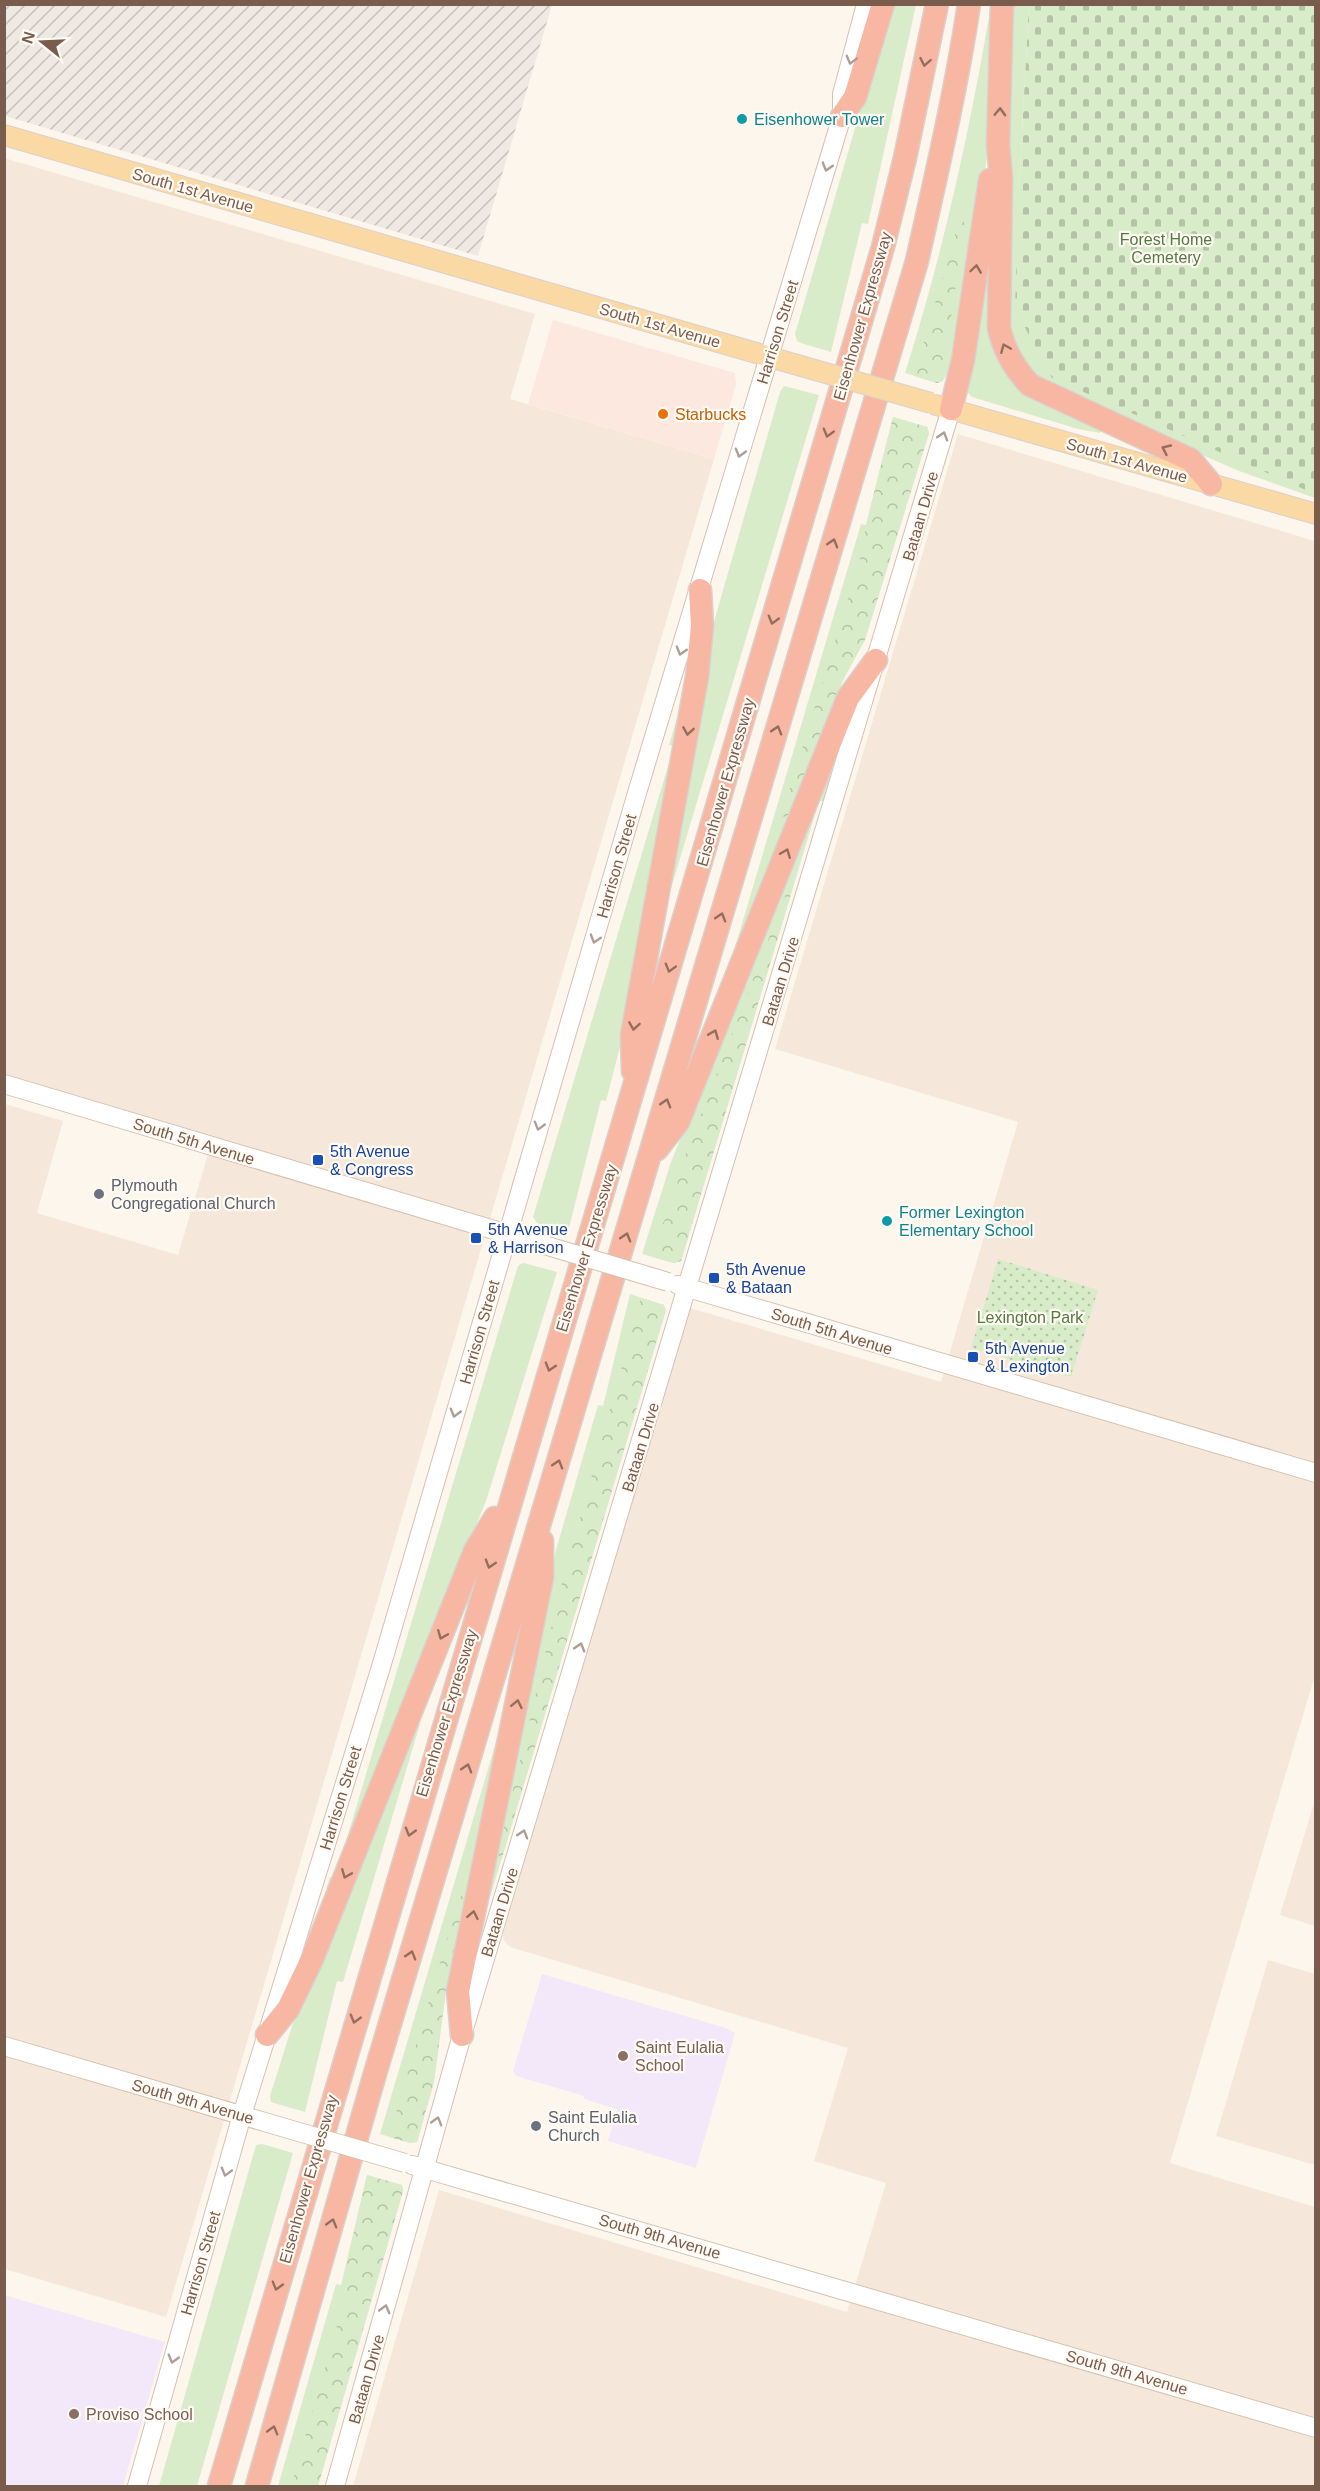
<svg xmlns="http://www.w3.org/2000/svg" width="1320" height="2491" viewBox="0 0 1320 2491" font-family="Arial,sans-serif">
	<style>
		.residential { fill: #f5e8da }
		.commercial { fill: #fde8e0 }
		.industrial { fill: url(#industrial-furrows) }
		.education { fill: #f3e8fa }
		.green { fill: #d8ecc9 }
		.forest { fill: url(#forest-crowns) }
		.cemetery { fill: url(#cemetery-stones) }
		.park { fill: url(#park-dots) }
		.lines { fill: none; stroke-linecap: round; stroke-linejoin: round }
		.secondary-casing { stroke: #d6c0b0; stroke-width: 20 }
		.primary-casing { stroke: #dad1cd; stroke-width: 22 }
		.highway-casing { stroke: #dad1cd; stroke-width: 25 }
		.secondary { stroke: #fff; stroke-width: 18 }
		.primary { stroke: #fbd9a5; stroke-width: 20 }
		.highway { stroke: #f7b7a3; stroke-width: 22 }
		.secondary-bridge-casing { stroke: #d6c0b0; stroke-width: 20; stroke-linecap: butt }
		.primary-bridge-casing { stroke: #dad1cd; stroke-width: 22; stroke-linecap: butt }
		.secondary-bridge { stroke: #fff; stroke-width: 18 }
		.primary-bridge { stroke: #fbd9a5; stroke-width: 20 }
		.oneway { stroke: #af9d94 }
		.oneway2 { stroke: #936e5e }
		.culture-dot { fill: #0f9aa8; stroke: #fffaf3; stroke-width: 2 }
		.food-dot { fill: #e8710a; stroke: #fffaf3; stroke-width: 2 }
		.transit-dot { fill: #1a4fb4; stroke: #fffaf3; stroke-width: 2 }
		.worship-dot { fill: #6b7280; stroke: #fffaf3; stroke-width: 2 }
		.education-dot { fill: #8d6e63; stroke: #fffaf3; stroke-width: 2 }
		.labels { text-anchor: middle; stroke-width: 4.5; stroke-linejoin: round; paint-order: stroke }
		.culture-label { font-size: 16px; fill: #0d838f; stroke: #fffaf3; text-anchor: start }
		.street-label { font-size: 16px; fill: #7a5c4d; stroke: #fffaf3 }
		.park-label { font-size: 16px; fill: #537a41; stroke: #fffaf3 }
		.food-label { font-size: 16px; fill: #c56008; stroke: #fffaf3; text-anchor: start }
		.transit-label { font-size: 16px; fill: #164399; stroke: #fffaf3; text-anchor: start }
		.worship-label { font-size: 16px; fill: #5b616d; stroke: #fffaf3; text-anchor: start }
		.education-label { font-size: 16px; fill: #785e54; stroke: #fffaf3; text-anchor: start }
	</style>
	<defs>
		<pattern id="industrial-furrows" width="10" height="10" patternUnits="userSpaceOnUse" patternTransform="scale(1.5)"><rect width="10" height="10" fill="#efe9e4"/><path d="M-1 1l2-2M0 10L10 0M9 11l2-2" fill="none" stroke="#c7c0bb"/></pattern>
		<pattern id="forest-crowns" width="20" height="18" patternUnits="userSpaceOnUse" patternTransform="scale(1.5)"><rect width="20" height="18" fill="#d8ecc9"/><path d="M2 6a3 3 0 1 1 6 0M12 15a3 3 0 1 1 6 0" fill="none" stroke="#b4c2a5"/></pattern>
		<pattern id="cemetery-stones" width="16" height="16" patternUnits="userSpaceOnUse" patternTransform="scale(1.5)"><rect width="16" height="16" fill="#d8ecc9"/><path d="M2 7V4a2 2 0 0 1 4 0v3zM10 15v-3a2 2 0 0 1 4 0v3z" fill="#b4c2a5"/></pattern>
		<pattern id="park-dots" width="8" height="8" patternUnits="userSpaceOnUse" patternTransform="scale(1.5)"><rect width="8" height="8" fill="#d8ecc9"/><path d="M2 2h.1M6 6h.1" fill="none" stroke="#b4c2a5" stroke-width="1.8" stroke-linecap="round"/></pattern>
	</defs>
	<rect width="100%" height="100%" fill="#fdf6ec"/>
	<path class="residential" d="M4,158L535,314L510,399L714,459L166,2317L5,2269V1104L63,1121L37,1213L178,1255L213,1137L5,1076Z
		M958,434L1315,541V1675L1170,2163L1315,2207V2486H353L439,2190L847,2312L886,2183L814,2161L848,2048L510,1947L504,1941L503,1934L690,1308L941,1382L1018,1122L775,1049Z
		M1315,1800V1926L1280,1915Z
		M1268,1960L1315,1974V2165L1216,2136Z"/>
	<path class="commercial" d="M553,320L735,373L736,384L714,459L528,404Z"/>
	<path class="industrial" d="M4,5L5,4L552,5L478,256L5,116Z"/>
	<path class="education" d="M542,1974L726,2028L735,2033L696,2168L608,2141L617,2109L584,2099V2096L516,2076L513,2071Z
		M4,2295L165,2342L123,2486H5Z"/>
	<path class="green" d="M891,5H916L868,224L862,223L831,352L801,343L797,341L795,334Z
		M991,5L990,134L986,164L954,360L949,377H945L943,381L937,383L905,373C943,253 970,130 991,5Z
		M1010,5H1029L1019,189L1315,494V498L1239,471L1059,393L1022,366L1007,321Z
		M989,218L1000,356L1101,428L1100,433L1078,429L972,397L967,392Z
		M784,386L819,395L667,902L715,618L780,392Z
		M893,417L927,427L929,433L865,639L842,682L834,709L739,948L735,947L861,524L866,525Z
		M684,694L625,1028L606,1101L601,1100L568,1232L537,1223L533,1217L674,746L669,745Z
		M848,723L824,801H819L681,1261L674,1263L642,1254L671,1162Z
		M524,1263L557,1272L487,1498L312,1943H310L330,1877L335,1878L517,1269L519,1265Z
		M630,1294L661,1304L666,1310L480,1931L485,1932L467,1991L464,1990L471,1953L556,1550L598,1405L603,1406Z
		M414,1722L420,1724L343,1982L337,1981L305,2112L274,2103L271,2102L270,2096L293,2023Z
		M501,1725L470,1884L467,1888L446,1990L434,2082L417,2142L410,2143L380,2134Z
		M262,2144L293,2153L197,2486H159L256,2145Z
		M367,2175L402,2185L403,2191L318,2486H278L336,2284L341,2285Z"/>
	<path class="forest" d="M962,220L965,223L945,359L943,381L937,383L914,376L958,224Z
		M893,417L927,427L929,433L865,640L842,682L788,821L783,816V811L861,556L866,525Z
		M793,887L681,1261L674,1263L652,1257L662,1225L674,1203L679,1172L787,891Z
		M641,1298L664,1305L666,1310L501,1861L498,1853L561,1587Z
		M466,1892L446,1990L434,2082L417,2142L410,2143L389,2137L459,1898Z
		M367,2175L402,2185L403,2191L318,2486H291L347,2291L343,2280Z"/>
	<path class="cemetery" d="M1029,5H1315V494L1052,378L1015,309L1019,189Z"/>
	<path class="park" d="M998,1259L1098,1290L1071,1377L971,1348Z"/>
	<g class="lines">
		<defs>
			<path id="secondary" d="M4,1084L531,1241
				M678,1285L1316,1473
				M4,2046L268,2123
				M412,2165L1316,2428
				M137,2486L242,2115L381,1667L637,793L842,116V94L866,4
				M335,2486L462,2035L951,409"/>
			<path id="primary" d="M4,135L794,364
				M936,405L1316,514"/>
			<path id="highway" d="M1002,4L998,144L1001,177L999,328C1004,351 1014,368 1030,385L1191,460L1211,484
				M842,116L855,97L883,4
				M951,409L963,360L990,180
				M633,1071L632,1035L697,677L702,626L700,590
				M657,1149L678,1122L848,698L876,660
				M267,2035L288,2009L312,1959L475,1551L495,1518
				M462,2035L458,1991L542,1577V1541
				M219,2486C436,1739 662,994 883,247L905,158L937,4
				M257,2486L374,2077L917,261C936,176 956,91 969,4"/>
		</defs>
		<use href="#secondary" class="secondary-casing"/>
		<use href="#primary" class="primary-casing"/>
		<use href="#highway" class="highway-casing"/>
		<use href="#secondary" class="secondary"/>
		<use href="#primary" class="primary"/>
		<use href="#highway" class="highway"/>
		<defs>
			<path id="secondary-bridge" d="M531,1241L668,1282
				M268,2123L405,2163"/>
			<path id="primary-bridge" d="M794,364L931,403"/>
		</defs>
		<use href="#secondary-bridge" class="secondary-bridge-casing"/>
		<use href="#primary-bridge" class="primary-bridge-casing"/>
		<use href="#secondary-bridge" class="secondary-bridge"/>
		<use href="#primary-bridge" class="primary-bridge"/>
	</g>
	<defs><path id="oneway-chevron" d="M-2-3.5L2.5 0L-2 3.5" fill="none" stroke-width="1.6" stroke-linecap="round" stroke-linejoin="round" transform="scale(1.5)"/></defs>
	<g class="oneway">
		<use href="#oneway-chevron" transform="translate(851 60) rotate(105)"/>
		<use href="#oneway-chevron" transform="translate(827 167) rotate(107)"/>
		<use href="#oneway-chevron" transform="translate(943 436) rotate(-73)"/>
		<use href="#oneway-chevron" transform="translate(740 453) rotate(106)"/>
		<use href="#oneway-chevron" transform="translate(681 651) rotate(107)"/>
		<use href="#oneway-chevron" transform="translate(595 939) rotate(107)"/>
		<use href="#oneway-chevron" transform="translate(539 1126) rotate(106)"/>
		<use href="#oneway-chevron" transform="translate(455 1413) rotate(106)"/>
		<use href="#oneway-chevron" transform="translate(580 1647) rotate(-73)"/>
		<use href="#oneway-chevron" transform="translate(523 1834) rotate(-73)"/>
		<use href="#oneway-chevron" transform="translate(437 2121) rotate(-74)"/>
		<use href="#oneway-chevron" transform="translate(226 2172) rotate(106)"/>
		<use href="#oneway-chevron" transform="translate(385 2309) rotate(-75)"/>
		<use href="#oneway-chevron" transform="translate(173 2359) rotate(106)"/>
	</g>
	<g class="oneway2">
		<use href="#oneway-chevron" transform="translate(925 62) rotate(101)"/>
		<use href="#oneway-chevron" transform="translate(1000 112) rotate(-88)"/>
		<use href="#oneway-chevron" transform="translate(976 269) rotate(-82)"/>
		<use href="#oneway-chevron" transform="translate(1005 348) rotate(-113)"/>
		<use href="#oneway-chevron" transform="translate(828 433) rotate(106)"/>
		<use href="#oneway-chevron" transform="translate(1166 449) rotate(-155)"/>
		<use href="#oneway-chevron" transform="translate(833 543) rotate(-73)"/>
		<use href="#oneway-chevron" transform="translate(773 620) rotate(106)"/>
		<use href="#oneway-chevron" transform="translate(777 730) rotate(-73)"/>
		<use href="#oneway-chevron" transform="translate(688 731) rotate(99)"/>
		<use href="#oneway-chevron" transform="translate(786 853) rotate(-68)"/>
		<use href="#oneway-chevron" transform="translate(721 917) rotate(-73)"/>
		<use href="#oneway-chevron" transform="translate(670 968) rotate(106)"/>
		<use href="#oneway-chevron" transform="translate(634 1026) rotate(99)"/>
		<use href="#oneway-chevron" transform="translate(714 1034) rotate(-68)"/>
		<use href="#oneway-chevron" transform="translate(666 1103) rotate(-73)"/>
		<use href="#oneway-chevron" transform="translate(626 1237) rotate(-73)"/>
		<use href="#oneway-chevron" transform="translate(550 1367) rotate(107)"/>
		<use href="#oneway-chevron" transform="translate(558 1464) rotate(-73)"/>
		<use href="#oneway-chevron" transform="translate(490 1564) rotate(107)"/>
		<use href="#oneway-chevron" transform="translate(442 1635) rotate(112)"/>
		<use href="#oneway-chevron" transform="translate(517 1704) rotate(-78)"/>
		<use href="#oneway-chevron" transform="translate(467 1768) rotate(-73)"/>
		<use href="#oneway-chevron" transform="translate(410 1832) rotate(106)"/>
		<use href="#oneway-chevron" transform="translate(346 1874) rotate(112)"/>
		<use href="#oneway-chevron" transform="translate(473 1915) rotate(-79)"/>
		<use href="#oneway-chevron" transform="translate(411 1955) rotate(-73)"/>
		<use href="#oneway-chevron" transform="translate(355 2019) rotate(106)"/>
		<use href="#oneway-chevron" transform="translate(332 2223) rotate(-74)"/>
		<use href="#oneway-chevron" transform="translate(277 2286) rotate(106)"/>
		<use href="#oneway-chevron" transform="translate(273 2430) rotate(-74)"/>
	</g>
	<g class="culture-dot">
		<circle cx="742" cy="119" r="6"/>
		<circle cx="887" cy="1221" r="6"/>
	</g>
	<circle class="food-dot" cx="663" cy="414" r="6"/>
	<g class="transit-dot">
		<rect x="312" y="1154" width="12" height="12" rx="3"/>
		<rect x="470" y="1232" width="12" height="12" rx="3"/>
		<rect x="708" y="1272" width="12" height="12" rx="3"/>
		<rect x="967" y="1351" width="12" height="12" rx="3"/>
	</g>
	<g class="worship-dot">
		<circle cx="99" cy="1194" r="6"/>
		<circle cx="536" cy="2126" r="6"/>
	</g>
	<g class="education-dot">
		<circle cx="623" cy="2056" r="6"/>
		<circle cx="74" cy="2414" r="6"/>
	</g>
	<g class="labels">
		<g class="culture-label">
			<text x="754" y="125">Eisenhower Tower</text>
			<text x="899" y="1218">Former Lexington<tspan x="899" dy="18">Elementary School</tspan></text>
		</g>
		<g class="street-label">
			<text transform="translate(193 190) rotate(16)" y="6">South 1st Avenue</text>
			<text transform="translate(862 316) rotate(-74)" y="6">Eisenhower Expressway</text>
			<text transform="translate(660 325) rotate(16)" y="6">South 1st Avenue</text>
			<text transform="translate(777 332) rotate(-73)" y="6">Harrison Street</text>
			<text transform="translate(1127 460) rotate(16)" y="6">South 1st Avenue</text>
			<text transform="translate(920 516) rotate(-74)" y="6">Bataan Drive</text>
			<text transform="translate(725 782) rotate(-74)" y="6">Eisenhower Expressway</text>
			<text transform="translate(616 866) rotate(-74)" y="6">Harrison Street</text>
			<text transform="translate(780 981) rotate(-73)" y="6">Bataan Drive</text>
			<text transform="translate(194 1141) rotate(17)" y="6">South 5th Avenue</text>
			<text transform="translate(586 1248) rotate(-73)" y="6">Eisenhower Expressway</text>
			<text transform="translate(832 1331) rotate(17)" y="6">South 5th Avenue</text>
			<text transform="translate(479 1332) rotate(-74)" y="6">Harrison Street</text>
			<text transform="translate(640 1447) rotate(-73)" y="6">Bataan Drive</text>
			<text transform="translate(446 1713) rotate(-73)" y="6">Eisenhower Expressway</text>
			<text transform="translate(340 1798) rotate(-73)" y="6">Harrison Street</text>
			<text transform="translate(499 1912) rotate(-73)" y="6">Bataan Drive</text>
			<text transform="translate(193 2101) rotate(16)" y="6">South 9th Avenue</text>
			<text transform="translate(308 2179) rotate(-74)" y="6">Eisenhower Expressway</text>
			<text transform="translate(660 2236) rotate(16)" y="6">South 9th Avenue</text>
			<text transform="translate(200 2263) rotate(-74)" y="6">Harrison Street</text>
			<text transform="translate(1127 2372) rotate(16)" y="6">South 9th Avenue</text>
			<text transform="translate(366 2379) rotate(-74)" y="6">Bataan Drive</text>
		</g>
		<g class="park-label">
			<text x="1166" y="245">Forest Home<tspan x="1166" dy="18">Cemetery</tspan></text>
			<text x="1030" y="1323">Lexington Park</text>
		</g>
		<g class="food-label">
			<text x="675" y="420">Starbucks</text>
		</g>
		<g class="transit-label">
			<text x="330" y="1157">5th Avenue<tspan x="330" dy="18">&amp; Congress</tspan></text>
			<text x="488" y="1235">5th Avenue<tspan x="488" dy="18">&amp; Harrison</tspan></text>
			<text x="726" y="1275">5th Avenue<tspan x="726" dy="18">&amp; Bataan</tspan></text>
			<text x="985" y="1354">5th Avenue<tspan x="985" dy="18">&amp; Lexington</tspan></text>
		</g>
		<g class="worship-label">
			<text x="111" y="1191">Plymouth<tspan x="111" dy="18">Congregational Church</tspan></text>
			<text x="548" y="2123">Saint Eulalia<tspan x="548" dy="18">Church</tspan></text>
		</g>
		<g class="education-label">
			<text x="635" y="2053">Saint Eulalia<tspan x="635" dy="18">School</tspan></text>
			<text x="86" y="2420">Proviso School</text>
		</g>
	</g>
	<rect width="1320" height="2491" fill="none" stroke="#7a5c4d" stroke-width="12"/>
	<g transform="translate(42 42) rotate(288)" stroke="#fffaf3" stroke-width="4.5" paint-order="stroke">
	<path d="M0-4.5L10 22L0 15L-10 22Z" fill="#7a5c4d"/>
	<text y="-9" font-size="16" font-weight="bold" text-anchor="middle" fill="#7a5c4d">N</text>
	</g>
</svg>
